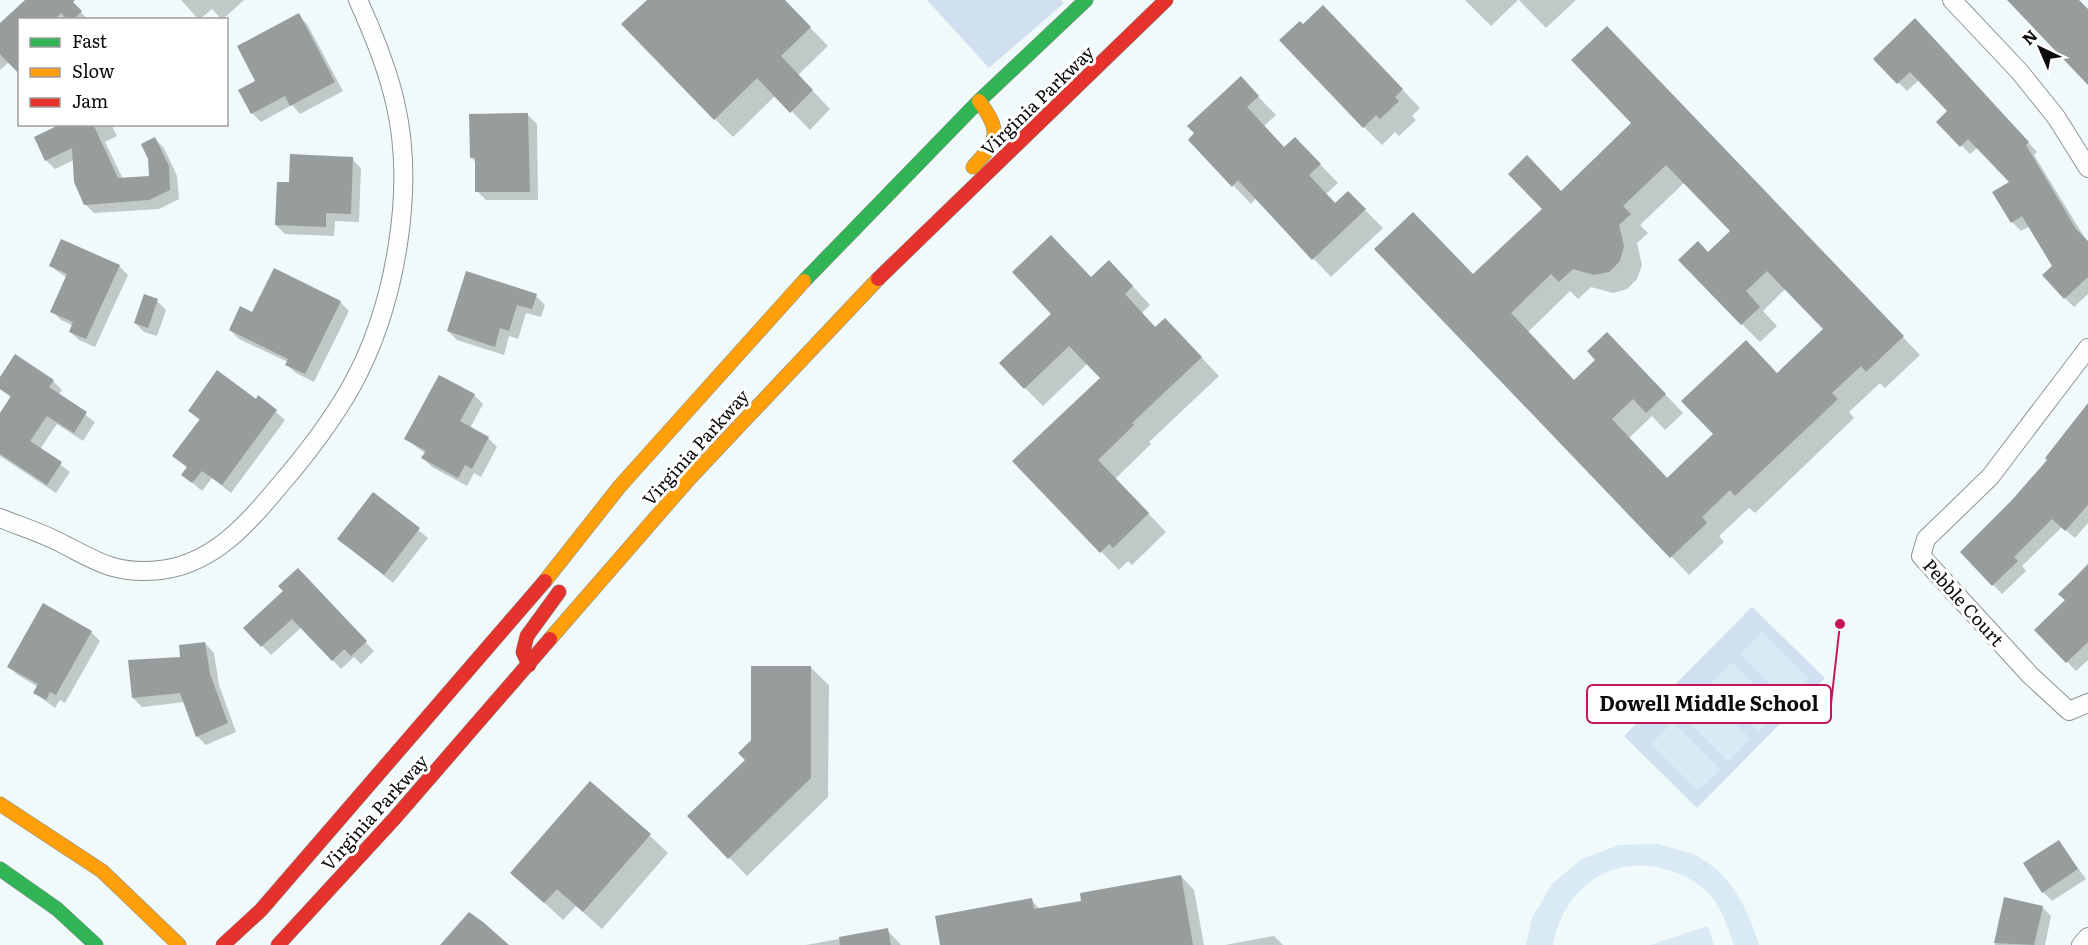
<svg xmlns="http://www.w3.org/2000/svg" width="2088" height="945" viewBox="0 0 2088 945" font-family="Literata,serif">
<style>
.green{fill:#d0e0f1}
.pitch{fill:#d9eaf4}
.shadow{fill:#0003;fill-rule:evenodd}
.building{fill:#969d9c;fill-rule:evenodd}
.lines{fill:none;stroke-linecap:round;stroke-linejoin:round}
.street-casing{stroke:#8f9393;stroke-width:20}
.fast-casing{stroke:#858a8a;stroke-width:15}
.slow-casing{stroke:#858a8a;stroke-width:15}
.jam-casing{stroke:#858a8a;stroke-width:15}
.street{stroke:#fdfefe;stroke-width:18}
.fast{stroke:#30b455;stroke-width:14}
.slow{stroke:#ff9f0a;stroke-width:14}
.jam{stroke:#e5322d;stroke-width:14}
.labels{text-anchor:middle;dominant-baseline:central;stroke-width:6;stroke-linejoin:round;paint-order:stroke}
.street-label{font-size:18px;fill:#0c0c0c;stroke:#fff}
.leader{fill:none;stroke:#c2185b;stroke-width:2}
.callout-dot{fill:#c2185b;stroke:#fff;stroke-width:2}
.callout{fill:#fff;stroke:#c2185b;stroke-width:2}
.callout-label{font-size:20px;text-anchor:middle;font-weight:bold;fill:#0c0c0c}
</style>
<rect width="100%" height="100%" fill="#f0fafa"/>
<g class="green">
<path d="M927 0H1061L1064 3 989 68Z"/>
<path d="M1752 607 1825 678 1697 808 1624 736Z"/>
</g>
<g class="pitch">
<path d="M1762 632 1809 679 1787 701 1740 654Z"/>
<path d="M1732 662 1780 709 1758 731 1710 684Z"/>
<path d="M1702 691 1750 739 1728 761 1680 713Z"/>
<path d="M1673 722 1720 769 1698 791 1651 744Z"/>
<path d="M1658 844C1670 848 1683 850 1695 855 1731 873 1748 909 1759 945H1734C1728 927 1722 910 1710 895 1701 884 1685 875 1671 871 1614 851 1563 887 1553 945H1526L1532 918 1552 884 1582 859 1619 845Z"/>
<path d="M1708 926 1714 945H1650Z"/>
</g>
<g class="shadow">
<path d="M27 0H70L88 20H20L9 62 0 70V25Z"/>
<path d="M181 0H244L222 20 212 9 199 20Z"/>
<path d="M649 0H783L828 46 798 75 830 109 810 130 776 95 733 137 715 119Z"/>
<path d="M1465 0H1518L1491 26Z"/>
<path d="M1519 0H1576L1546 28Z"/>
<path d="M298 15 307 24 343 91 300 114 292 105 261 122 252 113 257 81Z"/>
<path d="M1341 25 1420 108 1412 116 1416 120 1399 136 1395 132 1382 145 1364 127 1303 26Z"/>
<path d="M1924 29 2037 152 2034 155 2088 243V294L2074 307 2065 298 2054 266 2030 226 2021 231 2012 222 2011 182 1978 147 1970 154 1938 122 1949 111 1919 80 1907 91 1875 59Z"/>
<path d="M1625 46 1920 355 1885 388 1880 383 1849 412 1854 418 1755 513 1749 508 1719 536 1724 542 1689 575 1376 249 1474 276 1633 123ZM1685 182 1732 231 1708 254 1742 324 1760 342 1777 326 1763 311 1786 288 1825 329 1668 479 1629 438 1652 416 1665 430 1683 413 1625 352 1575 382 1528 332 1570 291 1578 299 1591 287 1613 293 1627 289 1637 279 1642 265 1637 243 1648 233 1640 225Z"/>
<path d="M1241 79 1276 115 1264 126 1284 148 1313 157 1338 183 1326 194 1336 204 1348 193 1383 228 1331 277 1256 198 1251 204 1233 185Z"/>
<path d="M528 115 537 124 538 200H486L477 191 476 163 472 158Z"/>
<path d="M65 124H111L117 136 105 142 123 179 150 177 155 139 164 148 177 176 179 199 159 209 94 213 85 204 74 160 55 169 46 160Z"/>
<path d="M352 159 361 168 359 222 335 221 334 236 285 234 276 225 290 184Z"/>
<path d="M50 266H119L128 275 95 347 79 340 70 331 73 326 61 320 52 311 67 278Z"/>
<path d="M1091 278 1127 280 1150 305 1142 313 1156 328 1183 338 1219 376 1149 442 1151 444 1115 479 1166 532 1132 565 1128 561 1119 570 1014 461 1102 378 1088 363 1043 406 1025 388Z"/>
<path d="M536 296 545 305 541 317 526 313 518 339 509 336 504 355 457 340 448 331Z"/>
<path d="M157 301 166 310 157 336 144 332 135 323Z"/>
<path d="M340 302 349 311 314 382 296 373 287 365 288 362 239 339 230 330 253 314Z"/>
<path d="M0 380 53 381 62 390 58 395 95 422 83 441 57 424 40 449 70 472 56 493 0 456V416L12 398 0 389Z"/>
<path d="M474 395 483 404 470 428 488 438 497 447 481 477 474 473 467 486 432 467 423 458 426 454 406 439Z"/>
<path d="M259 397 285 420 231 493 212 478 202 491 183 475 188 468 174 456 200 421 190 411 256 401Z"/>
<path d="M2088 404V523L2075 538 2062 527 2022 566 2026 571 2002 594 1962 552 2013 501 2049 460Z"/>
<path d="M373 494 428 538 393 583 339 539Z"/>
<path d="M2088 563V660L2076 671 2036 630 2067 600 2060 594Z"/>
<path d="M306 579 374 651 361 664 354 657 341 669 302 627 271 655 245 628 285 591Z"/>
<path d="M91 632 100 641 65 703 60 700 55 708 35 693 38 687 18 675 9 667Z"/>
<path d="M205 643 214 653 219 685 236 732 206 745 197 736 185 702 142 707 133 698Z"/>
<path d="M810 667 829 685 828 797 747 876 689 816 747 760 753 741Z"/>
<path d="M649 835 668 853 602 929 576 906 563 920 512 873Z"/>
<path d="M2059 842 2086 879 2052 901 2043 892Z"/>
<path d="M1181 876 1194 890 1204 945H942L1031 900 1041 910 1083 902Z"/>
<path d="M2005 899 2042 907 2051 916 2045 945H1995Z"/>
<path d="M887 930 901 945H806Z"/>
<path d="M1274 936 1283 945H1225Z"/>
</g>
<g class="building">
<path d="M25 0H75L73 2 82 11 73 20H68L61 13 54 20H20V75L0 54V23Z"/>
<path d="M647 0H785L811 27 781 56 813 90 790 113 757 78 714 120 621 24Z"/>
<path d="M2007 0H2079L2088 9V85Z"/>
<path d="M1323 5 1403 89 1395 97 1399 101 1380 119 1376 115 1363 128 1279 40 1300 21 1303 24Z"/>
<path d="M299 13 335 82 290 106 285 96 251 114 238 90 255 81 237 46Z"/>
<path d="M1915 18 2029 142 2026 145 2076 229 2088 241V277L2064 299 2042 275 2052 266 2022 216 2011 223 1992 192 2009 182 1968 139 1960 147 1936 122 1947 111 1910 72 1897 84 1873 59Z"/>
<path d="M1607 26 1904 336 1866 372 1861 366 1832 393 1838 399 1735 496 1730 490 1702 517 1707 523 1670 558 1374 249 1413 212 1473 274 1542 209 1508 174 1527 155 1561 191 1631 123 1571 60ZM1666 165 1730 231 1708 252 1698 241 1678 260 1741 325 1760 307 1746 291 1767 271 1823 329 1777 373 1746 340 1681 401 1713 434 1667 478 1612 419 1633 399 1646 413 1666 394 1607 332 1587 351 1595 360 1574 380 1511 313 1551 274 1559 282 1573 269 1594 275 1609 272 1620 261 1624 246 1619 225 1631 214 1623 206Z"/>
<path d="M1241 76 1259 96 1247 107 1284 147 1295 137 1321 164 1309 175 1335 203 1348 191 1366 209 1312 260 1238 180 1232 187 1188 140 1194 133 1187 126Z"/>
<path d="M528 113 530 192H475V158H470L469 114Z"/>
<path d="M61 124H93L118 178 149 176 148 159 141 144 155 137 169 166 170 190 149 200 84 205 74 182 72 148 45 161 34 137Z"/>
<path d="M290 154 353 157 351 214 326 213V227L275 225 277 182H289Z"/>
<path d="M1051 235 1091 277 1109 260 1133 286 1125 294 1155 327 1165 318 1202 357 1132 423 1134 425 1098 460 1149 513 1113 548 1109 544 1100 553 1012 461 1100 378 1069 346 1024 389 999 363 1051 314 1012 272Z"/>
<path d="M61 239 120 265 86 339 69 332 73 322 50 312 67 274 49 266Z"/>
<path d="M274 268 341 301 305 374 285 365 288 359 229 330 240 306 252 312Z"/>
<path d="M466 271 537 294 532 309 517 305 509 331 500 328 495 347 447 331Z"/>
<path d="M144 294 158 299 148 328 134 323Z"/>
<path d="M15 354 54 380 49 387 87 412 74 433 47 416 30 441 62 462 47 485 0 454V413L11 396 0 389V377Z"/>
<path d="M217 370 256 399 258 395 277 410 222 485 202 471 192 483 181 475 187 467 172 456 200 419 188 411Z"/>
<path d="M439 375 475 394 460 421 489 437 472 469 465 465 458 478 421 458 426 451 404 439Z"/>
<path d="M2088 403V505L2065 531 2052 519 2014 557 2018 561 1992 586 1960 552 2012 500 2047 460 2045 458Z"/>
<path d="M373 492 420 528 384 575 337 539Z"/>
<path d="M2088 565V642L2066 663 2034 630 2065 600 2058 594Z"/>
<path d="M298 568 367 641 351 656 344 649 332 661 292 619 261 647 243 628 283 591 278 586Z"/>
<path d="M43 603 92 631 56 695 50 692 46 700 33 693 38 684 7 667Z"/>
<path d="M205 642 210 674 228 723 196 737 180 693 132 698 128 660 180 657 179 645Z"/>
<path d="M751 666H811V778L728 859 687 816 745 760 738 753 751 740Z"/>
<path d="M590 781 651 834 583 912 557 889 544 903 510 873Z"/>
<path d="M2059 840 2078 869 2042 893 2023 863Z"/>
<path d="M1181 875 1193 945H940L935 916 1032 898 1034 909 1081 901 1080 893Z"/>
<path d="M2004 897 2043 906 2034 945 1994 943Z"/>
<path d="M469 912 483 922 509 945H440Z"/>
<path d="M888 928 891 945H840L839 937Z"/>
</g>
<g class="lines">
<g class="street-casing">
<g id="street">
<path d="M1952 0 2019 71 2056 117 2088 168"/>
<path d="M2088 348 1990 477 1926 539 1921 556 2030 675 2069 711 2088 703"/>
<path d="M0 518C19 526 40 532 59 542 97 561 114 575 161 570 212 564 248 524 279 486 305 456 331 422 351 387 395 308 416 190 395 102 387 67 373 33 358 0"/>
<path d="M2081 945 2088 937"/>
</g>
</g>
<g class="fast-casing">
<g id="fast">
<path d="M804 281 979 101 1086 0"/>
<path d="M0 869 57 909 96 945"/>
</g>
</g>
<g class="slow-casing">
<g id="slow">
<path d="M973 167C998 140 1002 132 979 101"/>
<path d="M545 581 620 486 804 281"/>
<path d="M550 639 690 478 878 279"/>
<path d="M0 804 102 871 179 945"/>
</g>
</g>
<g class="jam-casing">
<g id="jam">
<path d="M878 279 1166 0"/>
<path d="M529 665 523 652 527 636 559 592"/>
<path d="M223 945 261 910 545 581"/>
<path d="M278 945 394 819 550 639"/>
</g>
</g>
<use href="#street" class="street"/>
<use href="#fast" class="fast"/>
<use href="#slow" class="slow"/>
<use href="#jam" class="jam"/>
</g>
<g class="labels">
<g class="street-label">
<text transform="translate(1037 100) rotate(-44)">Virginia Parkway</text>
<text transform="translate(695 447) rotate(-48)">Virginia Parkway</text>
<text transform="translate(1964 602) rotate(48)">Pebble Court</text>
<text transform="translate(374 812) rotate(-48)">Virginia Parkway</text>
</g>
</g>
<path class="leader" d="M1840 624L1831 704"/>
<circle class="callout-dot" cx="1840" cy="624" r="6"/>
<rect class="callout" x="1587" y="685" width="244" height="38" rx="6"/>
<g class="callout-label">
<text x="1709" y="711">Dowell Middle School</text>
</g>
<rect x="18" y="18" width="210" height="108" fill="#ffffff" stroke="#9e9e9e" stroke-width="1.5"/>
<rect x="30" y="38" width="30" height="9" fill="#30b455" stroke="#9e9e9e" stroke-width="1.5"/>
<text x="72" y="48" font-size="18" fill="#0c0c0c">Fast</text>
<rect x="30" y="68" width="30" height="9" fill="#ff9f0a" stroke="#9e9e9e" stroke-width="1.5"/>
<text x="72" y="78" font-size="18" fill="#0c0c0c">Slow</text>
<rect x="30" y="98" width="30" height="9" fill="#e5322d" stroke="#9e9e9e" stroke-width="1.5"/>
<text x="72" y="108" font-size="18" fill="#0c0c0c">Jam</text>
<g transform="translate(2040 48) rotate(316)" stroke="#ffffff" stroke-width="4.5" paint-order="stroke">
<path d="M0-4.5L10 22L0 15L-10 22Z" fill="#0c0c0c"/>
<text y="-9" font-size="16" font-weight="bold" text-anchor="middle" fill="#0c0c0c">N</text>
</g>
</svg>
